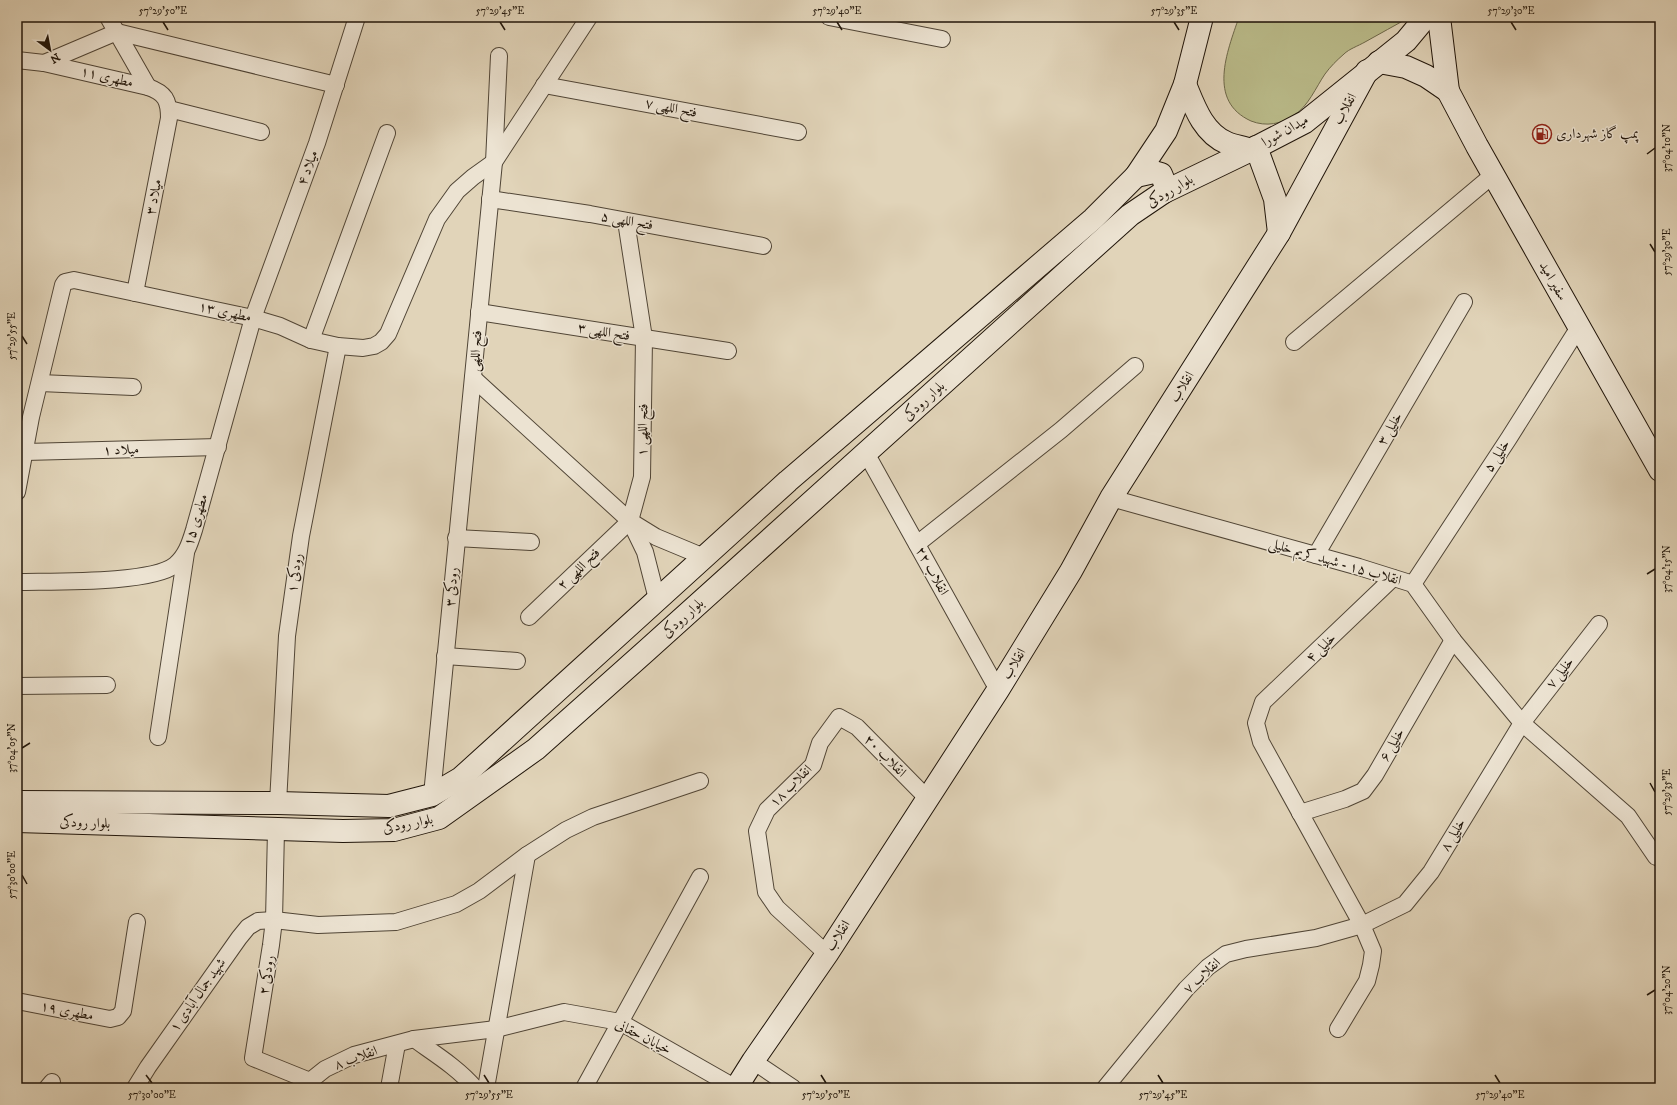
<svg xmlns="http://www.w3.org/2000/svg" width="1677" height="1105" viewBox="0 0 1677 1105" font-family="'IM FELL DW Pica',Amiri,serif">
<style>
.green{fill:#babb8a;stroke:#6d684a}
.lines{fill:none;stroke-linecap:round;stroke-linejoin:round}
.street-casing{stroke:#504536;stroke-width:18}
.secondary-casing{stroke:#20150a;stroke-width:24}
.street{stroke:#ece3d2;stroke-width:16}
.secondary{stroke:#ece3d2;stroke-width:22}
.ticks{fill:none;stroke:#20150a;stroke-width:1.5}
.labels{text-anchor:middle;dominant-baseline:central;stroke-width:3;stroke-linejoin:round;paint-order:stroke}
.street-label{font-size:14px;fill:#20150a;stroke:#ece3d2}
.poi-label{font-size:14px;fill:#20150a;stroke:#ece3d2;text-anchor:start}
.neatline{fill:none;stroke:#20150a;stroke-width:1.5}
.ticks-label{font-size:10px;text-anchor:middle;fill:#20150a}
</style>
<rect width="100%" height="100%" fill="#e1d4b9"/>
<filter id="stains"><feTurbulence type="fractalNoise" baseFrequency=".005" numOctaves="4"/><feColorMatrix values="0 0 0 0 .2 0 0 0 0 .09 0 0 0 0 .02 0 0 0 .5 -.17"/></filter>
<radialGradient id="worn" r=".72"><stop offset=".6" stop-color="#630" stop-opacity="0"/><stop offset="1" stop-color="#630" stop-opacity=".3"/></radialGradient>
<path class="green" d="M1239 17H1410C1395 25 1380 34 1365 42 1358 46 1349 49 1344 54 1337 60 1330 67 1325 74 1316 87 1308 107 1294 115 1282 124 1266 127 1251 121 1207 101 1227 52 1239 17Z"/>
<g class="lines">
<g class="street-casing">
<g id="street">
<path d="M108 17 148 87"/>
<path d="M829 17 942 39"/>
<path d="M17 60 44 63 148 87C165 93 169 100 169 118L135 293"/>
<path d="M44 63 117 32 336 85"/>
<path d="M544 85 798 132"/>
<path d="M169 109 261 132"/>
<path d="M490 199 590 214 763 246"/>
<path d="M626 221 644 338 642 477 630 521"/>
<path d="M479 312 728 351"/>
<path d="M311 340 387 133"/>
<path d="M1294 342 1493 175"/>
<path d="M473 378 630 521 656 537 704 557"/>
<path d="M40 383 133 387"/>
<path d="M25 452 218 447"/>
<path d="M866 453 998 690"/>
<path d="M17 492 31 417 63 285 65 282 74 280 253 318 280 326 311 340 338 346 363 348 374 346 381 342 388 334 437 219 457 191 473 177 494 162 589 17"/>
<path d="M1111 498 1359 567 1413 584 1453 640 1522 723 1628 816 1656 857 1660 854"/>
<path d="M630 521 645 552 657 599"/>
<path d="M456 538 531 542"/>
<path d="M917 544 1061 430 1135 366"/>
<path d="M1316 555 1464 302"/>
<path d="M17 582C51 581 151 584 175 565 186 556 190 543 194 530L253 318 317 143 357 17"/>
<path d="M1413 584 1509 438 1579 327"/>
<path d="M529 617 630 521"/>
<path d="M445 656 517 661"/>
<path d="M17 686 107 685"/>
<path d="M158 737 186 553"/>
<path d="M432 795 494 162 499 56"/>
<path d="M278 803 287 636 301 536 338 346"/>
<path d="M1300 813 1345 799 1363 791 1375 775 1453 640"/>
<path d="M276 830 274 920 271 945 253 1058 310 1081"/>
<path d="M827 954 777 908 766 892 757 831 767 810 813 765 820 743 839 717 857 727 928 799"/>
<path d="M17 1001 110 1019 118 1017 123 1011 137 922"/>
<path d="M1338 1029 1367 981 1371 965 1373 951 1362 925 1261 742 1256 723 1263 702 1393 578"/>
<path d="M414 1039C435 1054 458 1068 475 1088"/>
<path d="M753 1061 793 1088"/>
<path d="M47 1088 52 1082"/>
<path d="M135 1088 148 1067 239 938 248 927 258 921 274 920 318 925 396 922 456 904 479 891 527 855 566 830 593 817 700 781"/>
<path d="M304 1088 310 1081 325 1069 354 1055 414 1039 496 1029 564 1012 620 1022 736 1088"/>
<path d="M389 1088 397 1044"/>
<path d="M486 1088 527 855"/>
<path d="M584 1088 700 877"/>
<path d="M1105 1088 1186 989 1208 967 1226 954 1246 949 1316 938 1362 925 1405 904 1431 872 1522 723 1599 624"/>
</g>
</g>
<g class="secondary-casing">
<g id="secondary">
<path d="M1379 62 1406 67 1426 76 1448 91 1439 17"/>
<path d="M1185 84C1194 106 1203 133 1227 143 1234 146 1243 147 1251 150L1305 122 1406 41 1426 17"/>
<path d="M1448 91 1477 146 1660 470"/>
<path d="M1256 147 1275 199 1279 233"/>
<path d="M1136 176 1154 172 1161 174 1166 186 1164 192"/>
<path d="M17 802 278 803 389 806 432 795 461 778 788 481 1093 219 1136 176 1166 131 1185 84 1202 17"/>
<path d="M17 821 343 831 394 830 439 818 536 749 646 651 1130 215 1164 192 1251 150"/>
<path d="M736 1088 753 1061 827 954 998 690 1071 571 1111 498 1279 233 1367 71"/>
</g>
</g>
<use href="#street" class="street"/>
<use href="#secondary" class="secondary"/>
</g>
<path class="ticks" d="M163 22 168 30M500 22 505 30M837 22 842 30M1174 22 1179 30M1511 22 1516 30M1647 154 1655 148M1650 244 1655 252M22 336 27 344M1647 574 1655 569M22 748 30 743M1650 783 1655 792M22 875 27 884M1647 995 1655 990M146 1075 152 1083M484 1075 489 1083M821 1075 826 1083M1158 1075 1163 1083M1495 1075 1500 1083"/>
<defs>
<g id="fuel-ring" transform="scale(1)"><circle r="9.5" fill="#ece3d2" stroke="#8f2418" stroke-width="1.5"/><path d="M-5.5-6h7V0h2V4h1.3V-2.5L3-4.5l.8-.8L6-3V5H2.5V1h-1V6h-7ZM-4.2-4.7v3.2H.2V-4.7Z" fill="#8f2418"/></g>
</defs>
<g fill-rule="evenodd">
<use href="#fuel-ring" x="1542" y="134"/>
</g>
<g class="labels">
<g class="street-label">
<text transform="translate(107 77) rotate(13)">مطهری ۱۱</text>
<text transform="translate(671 108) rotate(11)">فتح اللهی ۷</text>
<text transform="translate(1345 109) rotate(-61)">انقلاب</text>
<text transform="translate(1285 131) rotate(-29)">میدان شورا</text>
<text transform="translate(308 168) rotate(-70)">میلاد ۴</text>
<text transform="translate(1170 191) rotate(-30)">بلوار رودکی</text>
<text transform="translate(154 197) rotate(-79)">میلاد ۳</text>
<text transform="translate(627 221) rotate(10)">فتح اللهی ۵</text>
<text transform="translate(1553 281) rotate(60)">سفیر امید</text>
<text transform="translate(225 312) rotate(12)">مطهری ۱۳</text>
<text transform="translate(604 332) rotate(9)">فتح اللهی ۳</text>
<text transform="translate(476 351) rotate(-86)">فتح اللهی</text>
<text transform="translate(1182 387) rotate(-58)">انقلاب</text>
<text transform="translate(924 401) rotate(-42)">بلوار رودکی</text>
<text transform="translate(1390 429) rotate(-60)">خلیلی ۳</text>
<text transform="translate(643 430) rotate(-89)">فتح اللهی ۱</text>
<text transform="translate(121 450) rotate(-2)">میلاد ۱</text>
<text transform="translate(1497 456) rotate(-57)">خلیلی ۵</text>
<text transform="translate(196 520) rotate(-73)">مطهری ۱۵</text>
<text transform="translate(1335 562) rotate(16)">انقلاب ۱۵ - شهید کریم خلیلی</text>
<text transform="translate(579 569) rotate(-44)">فتح اللهی ۲</text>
<text transform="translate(932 571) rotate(61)">انقلاب ۲۲</text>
<text transform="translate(295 573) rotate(-82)">رودکی ۱</text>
<text transform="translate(452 587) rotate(-85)">رودکی ۳</text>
<text transform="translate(683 618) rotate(-42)">بلوار رودکی</text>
<text transform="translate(1321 648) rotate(-44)">خلیلی ۴</text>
<text transform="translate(1014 664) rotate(-59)">انقلاب</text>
<text transform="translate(1560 673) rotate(-52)">خلیلی ۷</text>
<text transform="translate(1392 745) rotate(-60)">خلیلی ۶</text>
<text transform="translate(885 756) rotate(45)">انقلاب ۲۰</text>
<text transform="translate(791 786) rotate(-45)">انقلاب ۱۸</text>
<text transform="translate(85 823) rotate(2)">بلوار رودکی</text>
<text transform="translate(408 824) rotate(-11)">بلوار رودکی</text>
<text transform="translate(1453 835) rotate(-59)">خلیلی ۸</text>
<text transform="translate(838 936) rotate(-57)">انقلاب</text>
<text transform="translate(267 975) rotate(-81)">رودکی ۲</text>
<text transform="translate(1202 976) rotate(-43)">انقلاب ۷</text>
<text transform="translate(198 995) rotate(-55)">شهید جمال آبادی ۱</text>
<text transform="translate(67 1011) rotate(11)">مطهری ۱۹</text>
<text transform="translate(643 1037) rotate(27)">خیابان حقانی</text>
<text transform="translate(356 1058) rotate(-20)">انقلاب ۸</text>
</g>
<g class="poi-label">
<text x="1556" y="134">پمپ گاز شهرداری</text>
</g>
</g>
<rect width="1677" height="1105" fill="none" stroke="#e1d4b9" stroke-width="44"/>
<g transform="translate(50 50) rotate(148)" stroke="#ece3d2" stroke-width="3" paint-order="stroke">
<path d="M0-3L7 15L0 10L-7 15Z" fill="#20150a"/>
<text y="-6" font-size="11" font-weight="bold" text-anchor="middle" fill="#20150a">N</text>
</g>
<rect x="22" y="22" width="1633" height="1061" class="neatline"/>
<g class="ticks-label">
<text x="163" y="14">57°29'50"E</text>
<text x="500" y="14">57°29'45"E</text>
<text x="837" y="14">57°29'40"E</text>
<text x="1174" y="14">57°29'35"E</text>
<text x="1511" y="14">57°29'30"E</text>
<text transform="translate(1666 148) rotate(-90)" y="4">37°04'10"N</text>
<text transform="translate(1666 252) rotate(-90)" y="4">57°29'30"E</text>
<text transform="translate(11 336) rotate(-90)" y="4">57°29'55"E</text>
<text transform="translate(1666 569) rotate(-90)" y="4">37°04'15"N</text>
<text transform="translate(11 748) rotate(-90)" y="4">37°04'05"N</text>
<text transform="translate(1666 792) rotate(-90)" y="4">57°29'35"E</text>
<text transform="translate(11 875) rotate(-90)" y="4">57°30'00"E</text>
<text transform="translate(1666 990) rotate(-90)" y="4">37°04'20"N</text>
<text x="152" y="1098">57°30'00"E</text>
<text x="489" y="1098">57°29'55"E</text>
<text x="826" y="1098">57°29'50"E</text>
<text x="1163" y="1098">57°29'45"E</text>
<text x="1500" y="1098">57°29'40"E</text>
</g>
<rect width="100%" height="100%" filter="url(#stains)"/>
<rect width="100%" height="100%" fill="url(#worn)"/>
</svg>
